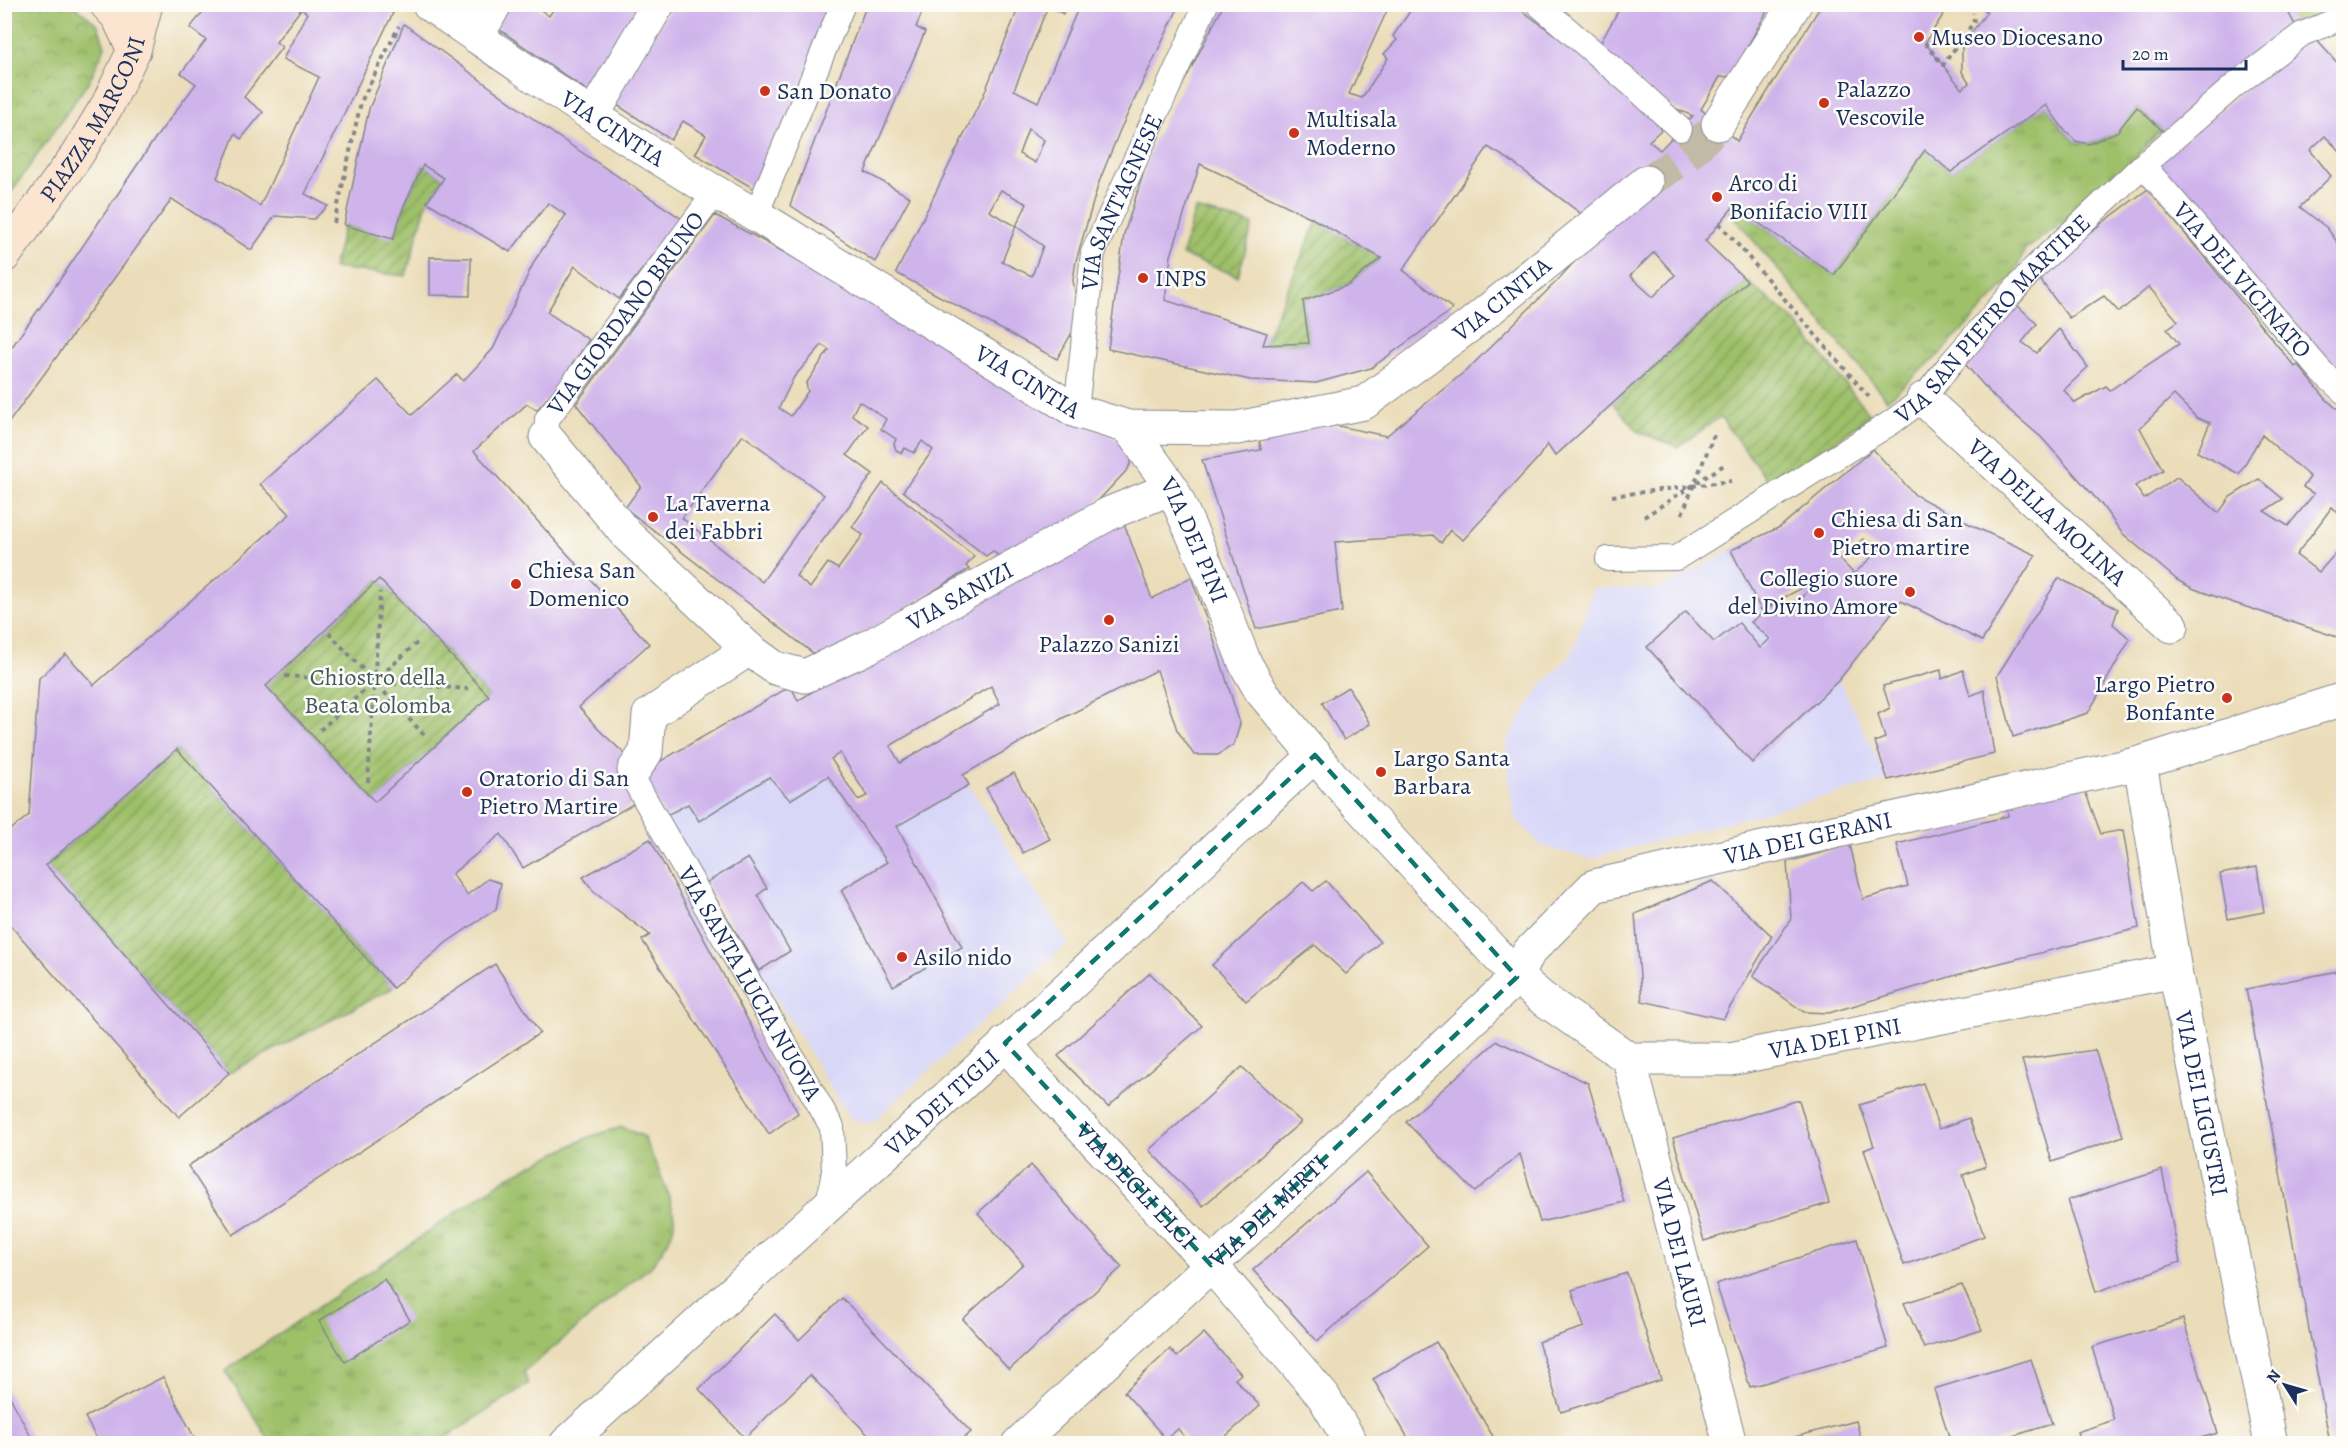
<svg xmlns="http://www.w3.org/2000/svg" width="2348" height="1448" viewBox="0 0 2348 1448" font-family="Alegreya,serif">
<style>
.built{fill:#d8d7f8}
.grass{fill:url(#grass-tufts);stroke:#5c7864;stroke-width:1.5}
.park{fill:url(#park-crowns);stroke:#5c7864;stroke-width:1.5}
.garden{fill:url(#garden-furrows);stroke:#5c7864;stroke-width:1.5}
.building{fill:#cfb3eb;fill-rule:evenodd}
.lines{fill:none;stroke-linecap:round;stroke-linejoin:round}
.street-tunnel{stroke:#c1baa7;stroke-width:33;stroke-dasharray:33 16;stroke-linecap:butt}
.lane-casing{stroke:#83868c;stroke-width:26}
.street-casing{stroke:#83868c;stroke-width:35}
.secondary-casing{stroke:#83868c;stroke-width:35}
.path{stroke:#83868c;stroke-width:4;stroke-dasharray:4.5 4.5;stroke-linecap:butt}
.lane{stroke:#fff;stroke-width:24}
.street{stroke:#fff;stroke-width:33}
.secondary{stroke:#fce5d0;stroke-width:33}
.marked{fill:none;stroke:#0f766e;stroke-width:4.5;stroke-dasharray:12 8;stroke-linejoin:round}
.poi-dot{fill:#c8321e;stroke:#fdfcf7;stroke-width:2}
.labels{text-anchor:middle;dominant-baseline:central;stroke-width:5;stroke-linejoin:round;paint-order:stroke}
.poi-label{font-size:24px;fill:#1b2f5e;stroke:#fdfcf7;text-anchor:start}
.street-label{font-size:24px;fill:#1b2f5e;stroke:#fdfcf7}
.park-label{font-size:24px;fill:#425a61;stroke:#fdfcf7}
</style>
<defs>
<pattern id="grass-tufts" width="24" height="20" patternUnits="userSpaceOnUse" patternTransform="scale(1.5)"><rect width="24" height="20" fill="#9ec069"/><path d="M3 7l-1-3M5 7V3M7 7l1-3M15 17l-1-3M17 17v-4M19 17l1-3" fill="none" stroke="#809c5a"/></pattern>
<pattern id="park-crowns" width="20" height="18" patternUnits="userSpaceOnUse" patternTransform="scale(1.5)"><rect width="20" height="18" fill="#9ec069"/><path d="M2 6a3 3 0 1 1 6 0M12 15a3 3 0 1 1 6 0" fill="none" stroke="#809c5a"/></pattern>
<pattern id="garden-furrows" width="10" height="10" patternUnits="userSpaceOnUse" patternTransform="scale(1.5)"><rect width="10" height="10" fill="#9ec069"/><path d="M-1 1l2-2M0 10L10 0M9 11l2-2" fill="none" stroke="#809c5a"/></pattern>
</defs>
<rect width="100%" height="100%" fill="#fdfcf7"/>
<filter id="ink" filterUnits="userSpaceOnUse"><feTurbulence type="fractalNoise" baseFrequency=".0167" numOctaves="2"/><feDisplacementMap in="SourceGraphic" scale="12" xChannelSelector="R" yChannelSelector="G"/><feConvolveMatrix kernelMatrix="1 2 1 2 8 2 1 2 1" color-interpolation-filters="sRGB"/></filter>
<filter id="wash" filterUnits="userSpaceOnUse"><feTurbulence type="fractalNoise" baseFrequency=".008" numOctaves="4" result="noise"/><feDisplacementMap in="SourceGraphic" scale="24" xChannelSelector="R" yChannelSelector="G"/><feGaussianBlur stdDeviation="1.35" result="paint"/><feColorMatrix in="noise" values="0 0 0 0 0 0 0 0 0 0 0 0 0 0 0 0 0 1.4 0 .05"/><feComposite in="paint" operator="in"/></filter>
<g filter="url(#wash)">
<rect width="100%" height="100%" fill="#ebddb9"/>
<g class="built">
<path d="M1731 550 1761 610 1780 599 1806 646 1839 680 1888 780 1589 859 1542 846 1515 818 1509 778 1506 741 1541 686 1572 654 1593 588 1658 589 1682 578Z"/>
<path d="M837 770 882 835 969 785 1068 943 872 1123H861L849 1117 665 816 688 804 699 821 769 777 790 800Z"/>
<path d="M2343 771V806L2337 799 2336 779Z"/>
</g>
<g class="grass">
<path d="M2284 5H2343V10L2295 25Z"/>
<path d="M2046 105C2054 116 2063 134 2076 141 2098 154 2124 122 2137 107L2167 135 2157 133 2106 192 2025 250 2013 277 1940 354 1887 400 1729 211 1734 206 1834 275 1925 150 1951 172Z"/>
<path d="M622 1127 643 1136C652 1156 674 1200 674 1220 675 1237 660 1253 651 1266L524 1372 528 1384 437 1443H271L225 1371 508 1177 589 1137Z"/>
</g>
<path class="park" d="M8 5H73L98 25 105 47 89 81 5 201 4 9Z"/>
<g class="garden">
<path d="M423 165 444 178 427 202 406 276 333 268 344 225 393 238 404 206Z"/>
<path d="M1195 209 1253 224 1238 276 1182 255Z"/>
<path d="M1317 221 1381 258 1348 285 1303 301 1309 343 1263 345Z"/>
<path d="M1747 281 1794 320 1871 416 1772 486 1720 417 1678 447 1639 432 1613 403Z"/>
<path d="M379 579 489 696 375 802 266 686Z"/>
<path d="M177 749 393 988 229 1073 46 865Z"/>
</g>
<g id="blocks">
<g class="building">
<path d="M209 4H378L393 13 305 194 328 206 314 219 275 216 251 250 172 199 4 429V358L66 271 154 140 196 84 181 73 206 40 190 28ZM301 9 307 13 283 59 319 77 260 206 217 178 235 134 241 139 263 112 244 97 282 47 276 42Z"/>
<path d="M509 4H541L538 8 549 16 557 4H648L592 94 496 27Z"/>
<path d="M673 4H833L758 191 695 154 706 135 683 121 671 140 614 103Z"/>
<path d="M867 4H926L916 27 925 32 865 172 910 197 875 262 790 205Z"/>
<path d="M1020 4H1066L1063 14 1048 6 1014 90 1038 102 1080 4H1180L1120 130 1099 182 1076 261 1073 280 1079 320 1057 359 896 273 984 94ZM1028 129 1044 140 1035 163 1019 154ZM1001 190 1027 204 1016 226 1043 246 1032 276 1002 262 1016 226 989 211Z"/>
<path d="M1224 4H1390L1349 94 1362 98 1388 58 1384 54 1397 40 1393 36 1415 4H1518L1517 7 1634 92 1661 130 1649 141 1660 150 1693 116 1672 107 1596 51 1622 4H1771L1731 76 1720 77 1701 109 1737 141 1822 4H1950L1925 43 1962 89 1969 83 1962 72V45L1987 12 1977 4H2284L2295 25 2167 135 2137 107 2117 132 2089 144 2076 141 2065 131 2046 105 1951 172 1925 150 1834 275 1734 206 1705 241 1747 281 1555 456 1547 444 1538 458 1463 540 1450 530 1441 543 1433 535 1335 542 1342 612 1256 629 1202 460 1261 450 1259 436 1329 424 1386 436 1468 369 1556 282 1610 222 1583 215 1508 159 1488 147 1403 270 1453 309 1371 368 1316 383 1250 380 1108 349 1124 234 1153 143ZM1200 164 1310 217 1381 258 1348 285 1303 301 1309 343 1263 345 1267 333 1165 300 1171 256ZM1654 252 1675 275 1653 297 1630 276Z"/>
<path d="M404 24 554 134 682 219 619 299 575 266 547 312 589 340 558 385 537 410 527 404 474 451 649 644 579 707 598 729 629 758 640 800 523 868 501 834 452 874 467 895 488 879 501 883 496 909 447 942 393 988 177 749 46 865 229 1073 179 1117 4 918V835L29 815 39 678 66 654 94 685 290 514 260 484 378 380 412 415 457 374 463 381 493 349 535 260 566 215 548 203 510 252 427 202 444 178 423 165 404 206 393 239 344 225 369 109ZM379 579 489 696 375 802 266 686Z"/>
<path d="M2311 34 2343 69V155L2325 136 2310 150 2331 176 2300 207 2327 228 2343 250V380L2152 167Z"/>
<path d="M2148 189 2295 367 2298 365 2327 400 2343 414V518L2332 507 2296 555 2319 572 2343 545V639L2225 600 2192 588 2177 580 2122 533 2101 504 2041 437 1995 398 1964 363 2015 303 2037 324 2022 342 2037 353 2059 329 2088 367 2064 390 2075 403 2106 386 2110 390 2179 344 2167 329 2178 321 2149 287 2119 312 2104 296 2069 318 2035 273ZM2174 395 2197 418 2210 423 2197 452 2239 474 2262 435 2310 477 2303 487 2314 494 2288 526 2264 511 2283 499 2259 479 2230 497 2219 513 2177 477 2144 499 2135 486 2163 470 2140 428Z"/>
<path d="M715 215 804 263 1127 445 1133 456 1128 469 1076 524 1003 560 993 551 986 556 903 491 933 450 922 441 914 453 905 448 901 453 896 450 894 444 896 439 881 429 886 419 859 401 852 415 868 426 847 455 873 474 796 576 810 588 828 563 838 569 863 535 852 527 883 483 974 556 966 566 969 569 822 660 625 508 641 486 576 404ZM822 345 829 350 806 384 808 391 791 416 779 408 794 377ZM743 435 824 495 762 582 682 518Z"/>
<path d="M430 257 471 258 470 296 430 295Z"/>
<path d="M1873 449 1915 495 1975 527 2036 555 1982 641 1901 601 1839 680 1752 763 1647 647 1686 612 1714 642 1739 623 1760 648 1770 639 1751 622 1780 599 1793 611 1814 582 1781 599 1761 610 1731 550 1780 527ZM1863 539 1880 549 1854 574 1840 559Z"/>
<path d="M1122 518 1152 599 1191 577 1214 640 1240 724 1234 744 1218 755H1194L1177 730 1157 670 1063 718 963 775 969 785 897 826 962 947 893 986 841 890 887 862 828 776 790 800 769 777 699 821 688 804 665 816 640 773 791 686 798 701 845 670ZM991 686 1000 704 900 763 890 746ZM840 753 867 796 858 800 831 759Z"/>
<path d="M2059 578 2118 609 2113 624 2130 639 2088 713 2013 737 1997 676Z"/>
<path d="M1941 670 1942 679 1963 670 1970 696 1984 690 1994 754 1888 780 1875 742 1885 738 1878 714 1890 708 1883 686Z"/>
<path d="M1348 687 1370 724 1344 740 1322 703Z"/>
<path d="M1014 773 1050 839 1023 853 986 788Z"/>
<path d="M2082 783 2101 834 2123 830 2139 928 1980 968 1829 1013 1804 1012 1753 976 1791 919 1787 862 1850 845 1863 899 1908 886 1897 844 2008 816 2007 803Z"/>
<path d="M650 839 798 1113 769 1134 642 940 650 935 594 892 583 877Z"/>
<path d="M748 858 767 888 758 895 790 951 759 971 706 883Z"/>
<path d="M2257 867 2264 912 2228 919 2220 874Z"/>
<path d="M1326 881 1380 942 1346 974 1315 945 1246 1001 1212 965 1303 882 1313 891Z"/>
<path d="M1713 881 1772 936 1723 1019 1642 1001 1635 914Z"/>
<path d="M495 964 540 1033 233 1235 188 1166Z"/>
<path d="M2343 970V1443H2330L2246 989Z"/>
<path d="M1150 973 1202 1026 1108 1107 1058 1056Z"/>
<path d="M1497 1041 1588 1083 1624 1202 1540 1222 1520 1154 1475 1192 1406 1122Z"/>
<path d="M2095 1050 2123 1136 2052 1162 2022 1060Z"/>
<path d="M1242 1067 1301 1122 1203 1206 1149 1150Z"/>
<path d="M1923 1083 1939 1129 1969 1118 1986 1166 1963 1175 1984 1236 1904 1265 1864 1150 1874 1146 1860 1105Z"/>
<path d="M1799 1100 1829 1203 1704 1241 1673 1138Z"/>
<path d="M1031 1165 1122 1267 1009 1370 963 1319 1023 1264 978 1213Z"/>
<path d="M2162 1170 2180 1262 2096 1292 2068 1200Z"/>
<path d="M1366 1172 1428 1246 1317 1341 1253 1270Z"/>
<path d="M1857 1239 1888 1348 1750 1387 1716 1284Z"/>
<path d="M1627 1273 1661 1380 1561 1412 1538 1342 1584 1327 1572 1290Z"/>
<path d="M384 1279 410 1320 345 1362 319 1321Z"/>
<path d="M1962 1285 1982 1330 1924 1348 1904 1303Z"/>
<path d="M842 1298 971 1432 959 1443H876L810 1375 745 1438 699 1389 775 1314 799 1340Z"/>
<path d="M2183 1319 2218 1433 2183 1443H2081L2077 1432 2114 1420 2092 1347Z"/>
<path d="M1204 1333 1241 1374 1235 1379 1260 1406 1218 1443H1190L1178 1429 1166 1439 1124 1392 1170 1349 1177 1357Z"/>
<path d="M1436 1342 1497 1443H1411L1373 1379Z"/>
<path d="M2031 1359 2052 1424 1990 1443H1951L1934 1389Z"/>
<path d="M163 1377 197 1443H99L85 1417Z"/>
<path d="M4 1385 20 1416 34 1443H4Z"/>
<path d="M1856 1421 1862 1443H1788L1787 1439Z"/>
</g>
</g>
</g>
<g filter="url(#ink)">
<use href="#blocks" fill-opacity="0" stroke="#83868c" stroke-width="1.5"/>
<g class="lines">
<path class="street-tunnel" d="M1646 182C1675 166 1697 148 1718 124"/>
<g class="lane-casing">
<g id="lane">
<path d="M1538 4 1638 90 1680 129"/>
<path id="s1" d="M2143 165 2322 372 2344 392"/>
<path d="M756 215 843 4"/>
<path id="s2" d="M1076 411 1093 253 1206 4"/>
<path id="s3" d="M546 437 547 419 715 193"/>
<path id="s4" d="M1608 559 1676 558 1892 422 1923 399 1950 364 2034 268 2143 165 2234 86 2302 34 2344 17"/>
<path id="s5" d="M634 770V780L832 1127 834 1171 828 1204"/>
</g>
</g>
<g class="street-casing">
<g id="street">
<path id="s6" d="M429 4C536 77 642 153 756 215L1076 411 1128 427 1237 428 1364 403 1469 326 1646 182"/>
<path d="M477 37 495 4"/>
<path d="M593 115 658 4"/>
<path d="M1718 124 1795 4"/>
<path id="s7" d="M1923 399 2172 626"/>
<path id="s8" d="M1128 427 1172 488 1211 576 1245 663 1261 691 1337 782 1517 977 1542 998 1629 1059H1730L2175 971"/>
<path id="s9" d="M546 437 627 535 749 649 775 668 805 676 868 647 1110 513 1172 488"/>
<path id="s10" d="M2140 763 2175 971 2271 1444"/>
<path d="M634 770 646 752 649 715 749 649"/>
<path id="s11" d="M1005 1043 1034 1077 1211 1265 1323 1396 1352 1444"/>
<path id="s12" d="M1629 1059 1730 1444"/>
<path id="s13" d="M566 1444 1064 991 1315 755"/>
<path id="s14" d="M1018 1444 1211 1265 1517 977 1529 952 1594 886 2140 763 2344 699"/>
</g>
</g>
<g class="secondary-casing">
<g id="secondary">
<path d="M106 4 118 17 134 50"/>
<path id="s15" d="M4 256 77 155 108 104 134 50 146 4"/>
</g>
</g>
<g class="path">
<path d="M1925 43 1943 65 1974 22 1973 13"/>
<path d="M334 223 361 102 399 26"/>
<path d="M1719 223 1869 397"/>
<path d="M1612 496 1731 481"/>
<path d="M1682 514 1714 435"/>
<path d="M1644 517 1727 463"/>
<path d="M329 633 426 737"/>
<path d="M285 676 468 689"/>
<path d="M320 730 417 643"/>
<path d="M368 782 380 592"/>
</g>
<use href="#lane" class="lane"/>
<use href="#street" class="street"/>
<use href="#secondary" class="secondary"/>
</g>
</g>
<path class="marked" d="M1315 755 1517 977 1211 1265 1005 1043Z"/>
<g class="poi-dot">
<circle cx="1919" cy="37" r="6"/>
<circle cx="765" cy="91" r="6"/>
<circle cx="1824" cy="103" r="6"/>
<circle cx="1294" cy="133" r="6"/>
<circle cx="1717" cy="197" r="6"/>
<circle cx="1143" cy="278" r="6"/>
<circle cx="653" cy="517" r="6"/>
<circle cx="1819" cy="533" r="6"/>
<circle cx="516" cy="584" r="6"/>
<circle cx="1910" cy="592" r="6"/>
<circle cx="1109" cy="620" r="6"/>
<circle cx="2227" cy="698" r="6"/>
<circle cx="1381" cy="772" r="6"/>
<circle cx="467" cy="792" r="6"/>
<circle cx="902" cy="957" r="6"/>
</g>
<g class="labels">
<g class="poi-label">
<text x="1931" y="37">Museo Diocesano</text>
<text x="1836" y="89">Palazzo<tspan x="1836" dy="28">Vescovile</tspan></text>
<text x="777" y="91">San Donato</text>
<text x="1306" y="119">Multisala<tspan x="1306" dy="28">Moderno</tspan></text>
<text x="1729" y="183">Arco di<tspan x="1729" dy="28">Bonifacio VIII</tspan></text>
<text x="1155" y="278">INPS</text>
<text x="665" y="503">La Taverna<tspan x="665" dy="28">dei Fabbri</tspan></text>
<text x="1831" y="519">Chiesa di San<tspan x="1831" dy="28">Pietro martire</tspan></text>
<text x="528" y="570">Chiesa San<tspan x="528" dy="28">Domenico</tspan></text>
<text x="1898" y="578" text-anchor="end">Collegio suore<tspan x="1898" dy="28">del Divino Amore</tspan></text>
<text x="1109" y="644" text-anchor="middle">Palazzo Sanizi</text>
<text x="2215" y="684" text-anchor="end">Largo Pietro<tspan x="2215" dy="28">Bonfante</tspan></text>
<text x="1393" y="758">Largo Santa<tspan x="1393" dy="28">Barbara</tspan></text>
<text x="479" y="778">Oratorio di San<tspan x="479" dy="28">Pietro Martire</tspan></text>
<text x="914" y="957">Asilo nido</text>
</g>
<g class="street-label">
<text stroke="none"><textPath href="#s15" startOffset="164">PIAZZA MARCONI</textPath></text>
<text stroke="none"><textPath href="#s6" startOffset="222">VIA CINTIA</textPath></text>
<text stroke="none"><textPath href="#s2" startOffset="216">VIA SANT'AGNESE</textPath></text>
<text stroke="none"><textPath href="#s1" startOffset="152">VIA DEL VICINATO</textPath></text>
<text stroke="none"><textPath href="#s6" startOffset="1230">VIA CINTIA</textPath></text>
<text stroke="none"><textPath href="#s3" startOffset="150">VIA GIORDANO BRUNO</textPath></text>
<text stroke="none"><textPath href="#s4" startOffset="468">VIA SAN PIETRO MARTIRE</textPath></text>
<text stroke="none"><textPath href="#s6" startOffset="708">VIA CINTIA</textPath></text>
<text stroke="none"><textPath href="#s7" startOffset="168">VIA DELLA MOLINA</textPath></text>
<text stroke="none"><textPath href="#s8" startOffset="132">VIA DEI PINI</textPath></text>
<text stroke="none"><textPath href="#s9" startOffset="532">VIA SANIZI</textPath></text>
<text stroke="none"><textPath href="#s14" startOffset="1023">VIA DEI GERANI</textPath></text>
<text stroke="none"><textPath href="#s5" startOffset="244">VIA SANTA LUCIA NUOVA</textPath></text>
<text stroke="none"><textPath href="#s8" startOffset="1028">VIA DEI PINI</textPath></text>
<text stroke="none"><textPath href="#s13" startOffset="508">VIA DEI TIGLI</textPath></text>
<text stroke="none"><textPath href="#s10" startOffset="346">VIA DEI LIGUSTRI</textPath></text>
<text stroke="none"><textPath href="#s11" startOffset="194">VIA DEGLI ELCI</textPath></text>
<text stroke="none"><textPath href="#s14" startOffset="342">VIA DEI MIRTI</textPath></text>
<text stroke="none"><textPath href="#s12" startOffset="200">VIA DEI LAURI</textPath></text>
</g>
<g class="park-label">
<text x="378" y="677">Chiostro della<tspan x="378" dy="28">Beata Colomba</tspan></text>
</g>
</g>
<rect width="2348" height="1448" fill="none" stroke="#fdfcf7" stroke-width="24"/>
<g transform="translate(2285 1385) rotate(307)" stroke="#fdfcf7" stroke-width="4.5" paint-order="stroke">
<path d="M0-4.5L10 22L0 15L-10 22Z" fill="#1b2f5e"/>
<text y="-9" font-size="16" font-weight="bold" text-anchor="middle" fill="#1b2f5e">N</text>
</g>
<path d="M2123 60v9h123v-9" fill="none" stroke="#1b2f5e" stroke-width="3"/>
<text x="2132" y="60" font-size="18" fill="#1b2f5e" stroke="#fdfcf7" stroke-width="4.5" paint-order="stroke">20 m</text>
</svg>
